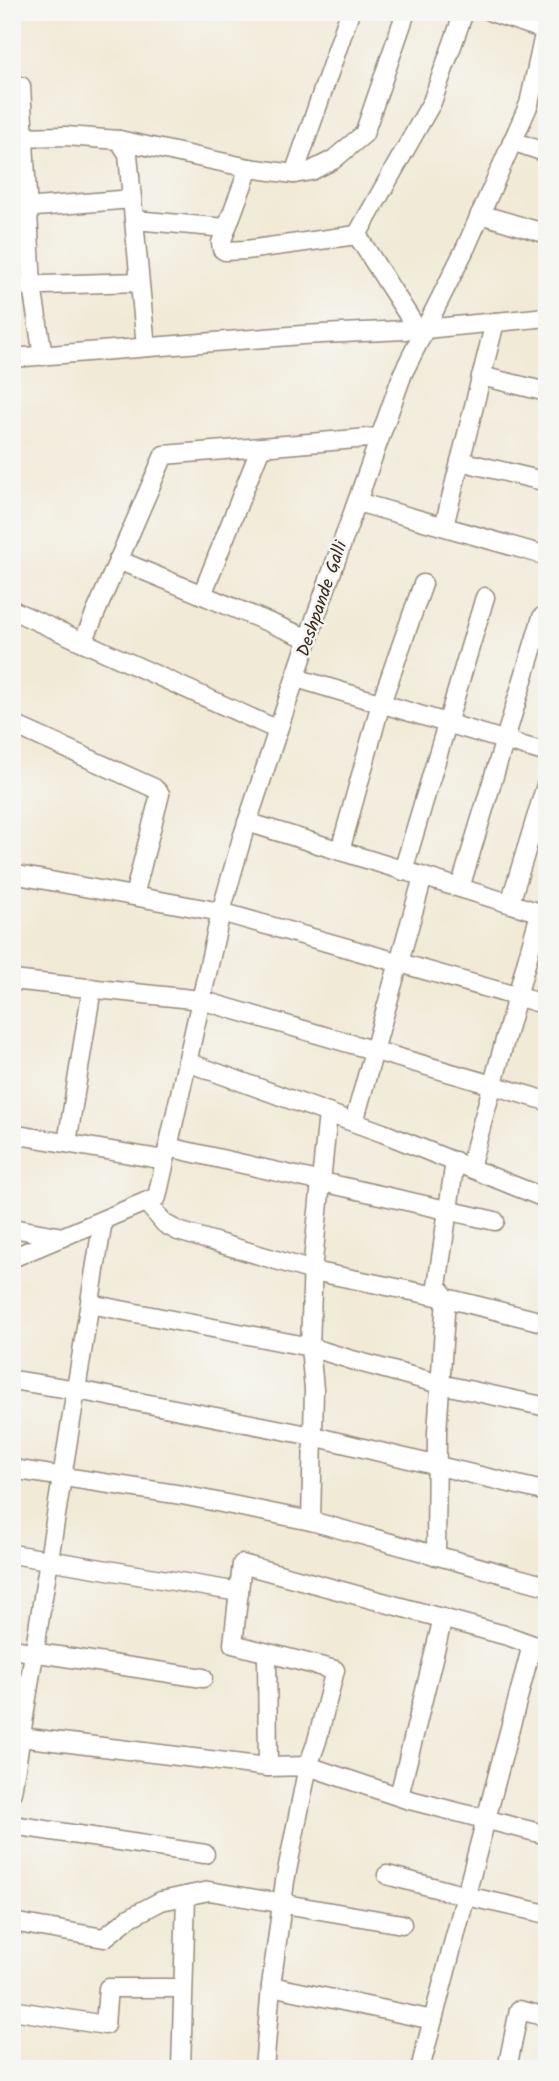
<svg xmlns="http://www.w3.org/2000/svg" width="559" height="2081" viewBox="0 0 559 2081" font-family="Kalam,sans-serif">
<style>
.lines{fill:none;stroke-linecap:round;stroke-linejoin:round}
.minor-casing{stroke:#968a7a;stroke-width:21}
.minor{stroke:#fff;stroke-width:18}
.labels{text-anchor:middle;dominant-baseline:central;stroke-width:5;stroke-linejoin:round;paint-order:stroke}
.street-label{font-size:18px;fill:#3b2a1e;stroke:#f6f6f2}
</style>
<rect width="100%" height="100%" fill="#f6f6f2"/>
<filter id="ink" filterUnits="userSpaceOnUse"><feTurbulence type="fractalNoise" baseFrequency=".0143" numOctaves="2"/><feDisplacementMap in="SourceGraphic" scale="14" xChannelSelector="R" yChannelSelector="G"/><feConvolveMatrix kernelMatrix="1 2 1 2 8 2 1 2 1" color-interpolation-filters="sRGB"/></filter>
<filter id="wash" filterUnits="userSpaceOnUse"><feTurbulence type="fractalNoise" baseFrequency=".00686" numOctaves="4" result="noise"/><feDisplacementMap in="SourceGraphic" scale="28" xChannelSelector="R" yChannelSelector="G"/><feGaussianBlur stdDeviation="1.57" result="paint"/><feColorMatrix in="noise" values="0 0 0 0 0 0 0 0 0 0 0 0 0 0 0 0 0 1.4 0 .05"/><feComposite in="paint" operator="in"/></filter>
<g filter="url(#wash)">
<rect width="100%" height="100%" fill="#f1ead7"/>
</g>
<g filter="url(#ink)">
<g class="lines">
<g class="minor-casing">
<g id="minor">
<path d="M491 12 545 30"/>
<path d="M21 86 32 286 43 356"/>
<path d="M12 137 66 136 119 140 128 154 132 199"/>
<path d="M119 140 249 168 294 174 311 171 333 160 364 134 406 12"/>
<path d="M512 141 547 153"/>
<path d="M249 168 221 243 222 249 225 251 246 250 357 235 417 329"/>
<path d="M294 174 350 12"/>
<path d="M12 209 132 199 146 347"/>
<path d="M480 214 547 234"/>
<path d="M134 220 226 228"/>
<path d="M357 235 432 102 464 12"/>
<path d="M12 286 139 282"/>
<path d="M12 358 302 335 425 329 547 317"/>
<path d="M481 376 547 392"/>
<path d="M460 461 547 482"/>
<path d="M357 502 547 556"/>
<path d="M444 526 495 322"/>
<path d="M118 560 309 639"/>
<path d="M202 595 261 447"/>
<path d="M12 610 278 730"/>
<path d="M83 642 164 455 380 437"/>
<path d="M296 678 547 753"/>
<path d="M12 724 154 788 160 794 134 896"/>
<path d="M247 822 547 915"/>
<path d="M340 851 381 703 423 584"/>
<path d="M403 871 485 597"/>
<path d="M12 874 221 912 547 1005"/>
<path d="M460 888 542 617"/>
<path d="M510 903 547 782"/>
<path d="M12 980 201 1000 547 1101"/>
<path d="M187 1062 383 1133 547 1199"/>
<path d="M354 1122 423 877"/>
<path d="M12 1134 165 1160"/>
<path d="M67 1143 92 988"/>
<path d="M168 1147 495 1221"/>
<path d="M470 1167 540 913"/>
<path d="M146 1202 165 1224 178 1231 313 1271 446 1298 547 1323"/>
<path d="M12 1228 63 1237"/>
<path d="M12 1258 157 1197 201 1000 221 912 242 838 316 616 403 373 466 247 529 104 547 21"/>
<path d="M90 1304 310 1347 352 1360 440 1384 547 1407"/>
<path d="M12 1380 77 1390 313 1436 547 1492"/>
<path d="M12 1469 182 1495 311 1521 547 1586"/>
<path d="M311 1521 314 1389 310 1347 313 1261 328 1113"/>
<path d="M12 1554 239 1592"/>
<path d="M436 1556 437 1433 446 1298 437 1286 455 1161"/>
<path d="M12 1649 203 1678"/>
<path d="M547 1650 508 1636 242 1564 233 1644 335 1670 317 1741 308 1766 406 1799 547 1835"/>
<path d="M267 1653 268 1767"/>
<path d="M12 1736 268 1767 308 1766 285 1881 271 1986 264 2069"/>
<path d="M12 1792 103 1220"/>
<path d="M399 1796 443 1618"/>
<path d="M12 1825 205 1854"/>
<path d="M387 1875 466 1896 547 1914"/>
<path d="M12 1922 104 1938 129 1918 161 1901 209 1891 402 1924"/>
<path d="M271 1986 433 2020"/>
<path d="M12 2010 105 2025 108 1988H183"/>
<path d="M181 2069 186 1896"/>
<path d="M420 2069 532 1645"/>
<path d="M507 2069 519 2010 547 2017"/>
</g>
</g>
<use href="#minor" class="minor"/>
</g>
</g>
<g class="labels">
<g class="street-label">
<text transform="translate(323 599) rotate(-71)">Deshpande Galli</text>
</g>
</g>
<rect width="559" height="2081" fill="none" stroke="#f6f6f2" stroke-width="42"/>
</svg>
